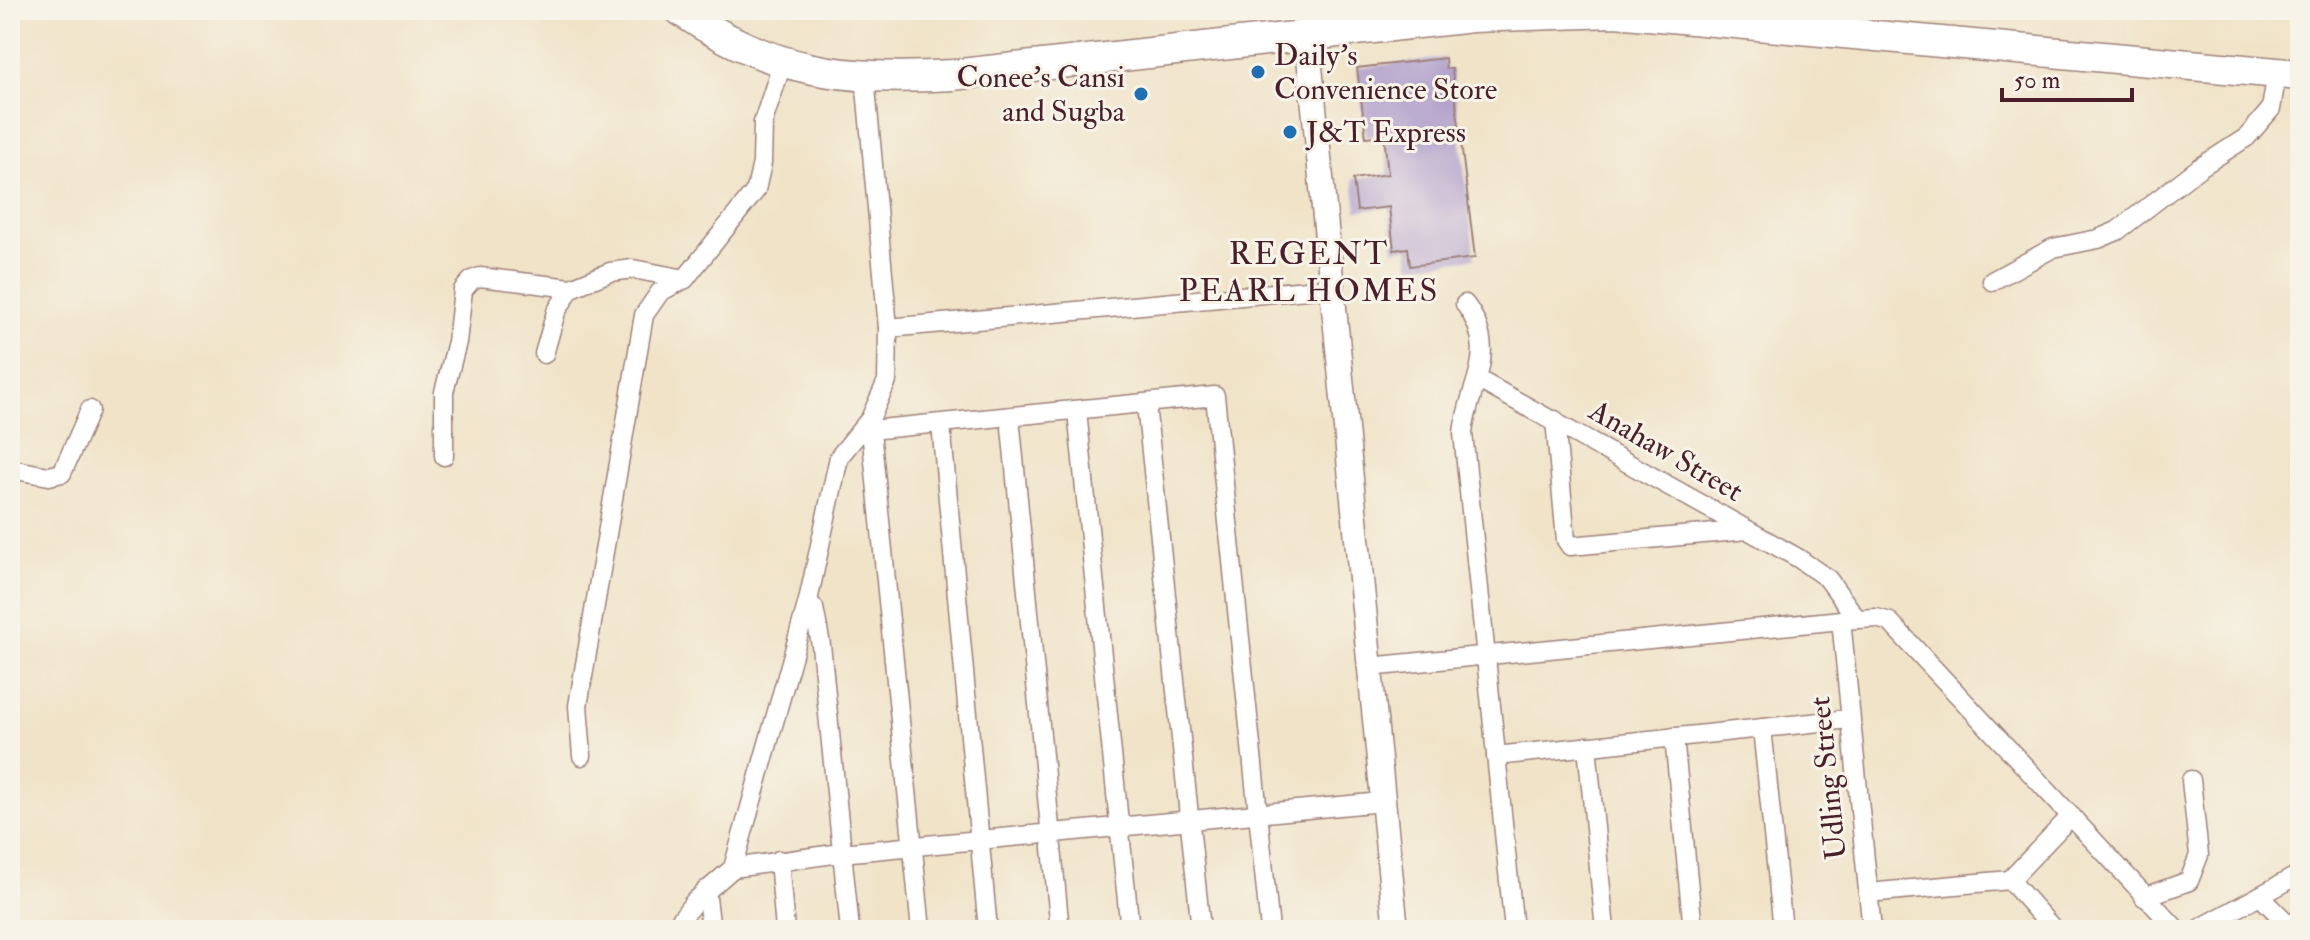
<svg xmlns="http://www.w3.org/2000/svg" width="2310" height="940" viewBox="0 0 2310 940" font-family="'IM FELL Double Pica',serif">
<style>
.building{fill:#b3a3cc}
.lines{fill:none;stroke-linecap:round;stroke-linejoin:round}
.minor-casing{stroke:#9d817a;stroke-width:21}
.tertiary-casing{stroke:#9d817a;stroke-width:27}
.primary-casing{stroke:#9d817a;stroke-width:33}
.minor{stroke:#fff;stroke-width:18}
.tertiary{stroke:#fff;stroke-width:24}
.primary{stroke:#fff;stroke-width:30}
.poi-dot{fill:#1f6fb2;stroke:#f7f3e8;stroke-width:3}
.labels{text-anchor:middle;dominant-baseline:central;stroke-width:6;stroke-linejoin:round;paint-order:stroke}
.poi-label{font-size:30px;fill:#4a1f2b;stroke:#f7f3e8;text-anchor:start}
.street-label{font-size:30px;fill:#4a1f2b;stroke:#f7f3e8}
.neighbourhood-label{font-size:32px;letter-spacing:2px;fill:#4a1f2b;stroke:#f7f3e8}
</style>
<rect width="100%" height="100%" fill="#f7f3e8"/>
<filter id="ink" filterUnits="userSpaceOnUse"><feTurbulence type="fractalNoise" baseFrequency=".0125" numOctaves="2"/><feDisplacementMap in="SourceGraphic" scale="16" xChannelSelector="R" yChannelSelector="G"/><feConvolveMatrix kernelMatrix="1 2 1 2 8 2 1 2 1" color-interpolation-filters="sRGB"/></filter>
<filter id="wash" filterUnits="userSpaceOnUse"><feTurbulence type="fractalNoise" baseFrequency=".006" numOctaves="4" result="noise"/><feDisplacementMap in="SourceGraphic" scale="32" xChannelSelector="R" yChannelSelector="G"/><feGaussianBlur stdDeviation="1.8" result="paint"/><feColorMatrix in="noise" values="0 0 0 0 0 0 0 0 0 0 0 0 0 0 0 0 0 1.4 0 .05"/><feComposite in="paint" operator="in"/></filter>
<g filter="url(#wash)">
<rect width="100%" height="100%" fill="#f0e3c8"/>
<g id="blocks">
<path class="building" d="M1445 58 1446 69H1452L1475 258 1410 266 1408 248 1394 250 1389 207 1357 211 1353 179 1388 174 1384 135 1366 137 1357 68Z"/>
</g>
</g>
<g filter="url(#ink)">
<use href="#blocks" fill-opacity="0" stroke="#9d817a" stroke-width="2"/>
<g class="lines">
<g class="minor-casing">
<g id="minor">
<path d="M1992 281 2053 248 2098 239 2117 231 2199 168 2247 137 2271 109 2277 73"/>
<path d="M1465 304C1501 353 1469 382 1463 433L1514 930"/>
<path d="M888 328 1329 288"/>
<path d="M544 354 556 312 571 288"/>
<path d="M1479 380 1798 558 1828 579 1857 619"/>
<path d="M1146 404 1201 930"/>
<path d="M1077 411 1130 930"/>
<path d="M1010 417 1060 930"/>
<path d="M1555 420 1566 540 1570 546 1748 530"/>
<path d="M941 424 988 930"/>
<path d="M860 431 1215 396 1270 930"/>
<path d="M871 431 921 930"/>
<path d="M444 456V392L457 342 463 290 472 280 480 277 571 288 610 272 633 269 685 279 756 190 762 163 763 122 782 64"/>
<path d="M10 469 49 476 62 473 90 410"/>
<path d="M808 601 814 608 821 645 850 930"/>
<path d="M1841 620 1872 930"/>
<path d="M1369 667 1841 620 1876 618 1890 622 2177 930"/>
<path d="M1762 728 1783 930"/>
<path d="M1674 737 1693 930"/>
<path d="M1587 746 1605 930"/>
<path d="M582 756 578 706 644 315 660 292 685 279"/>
<path d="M1496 756 1849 719"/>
<path d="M779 860 785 930"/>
<path d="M733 868 841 853 1382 802"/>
<path d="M2010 880 2070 817"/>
<path d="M706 890 711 930"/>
<path d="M1868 893 2010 880 2054 930"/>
<path d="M2260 896 2294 930"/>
<path d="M2144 897 2189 881 2199 855 2191 780"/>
<path d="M673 930 694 902 733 868 808 601 839 457 870 419 887 381 888 328 865 77"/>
<path d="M2197 930 2300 874"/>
</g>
</g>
<g class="tertiary-casing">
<path id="tertiary" d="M1307 37 1396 930"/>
</g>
<g class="primary-casing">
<path id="primary" d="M680 10C770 73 845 81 952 75L1472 17 1615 12 2300 75"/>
</g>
<use href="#minor" class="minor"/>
<use href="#tertiary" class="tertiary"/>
<use href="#primary" class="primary"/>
</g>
</g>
<g class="poi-dot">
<circle cx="1258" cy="72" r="8"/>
<circle cx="1141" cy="94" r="8"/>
<circle cx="1290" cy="132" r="8"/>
</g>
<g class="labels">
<g class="poi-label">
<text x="1274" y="55">Daily's<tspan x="1274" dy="34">Convenience Store</tspan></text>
<text x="1125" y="77" text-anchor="end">Conee's Cansi<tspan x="1125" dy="34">and Sugba</tspan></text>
<text x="1306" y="132">J&amp;T Express</text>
</g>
<g class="street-label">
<text transform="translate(1666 451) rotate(30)">Anahaw Street</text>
<text transform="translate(1828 778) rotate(-96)">Udling Street</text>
</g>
<g class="neighbourhood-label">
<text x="1309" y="254">REGENT<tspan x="1309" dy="37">PEARL HOMES</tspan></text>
</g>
</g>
<rect width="2310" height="940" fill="none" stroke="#f7f3e8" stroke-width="40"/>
<path d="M2002 88v12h130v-12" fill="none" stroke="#4a1f2b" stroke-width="4"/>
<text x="2014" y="88" font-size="24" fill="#4a1f2b" stroke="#f7f3e8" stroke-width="6" paint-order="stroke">50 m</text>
</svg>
